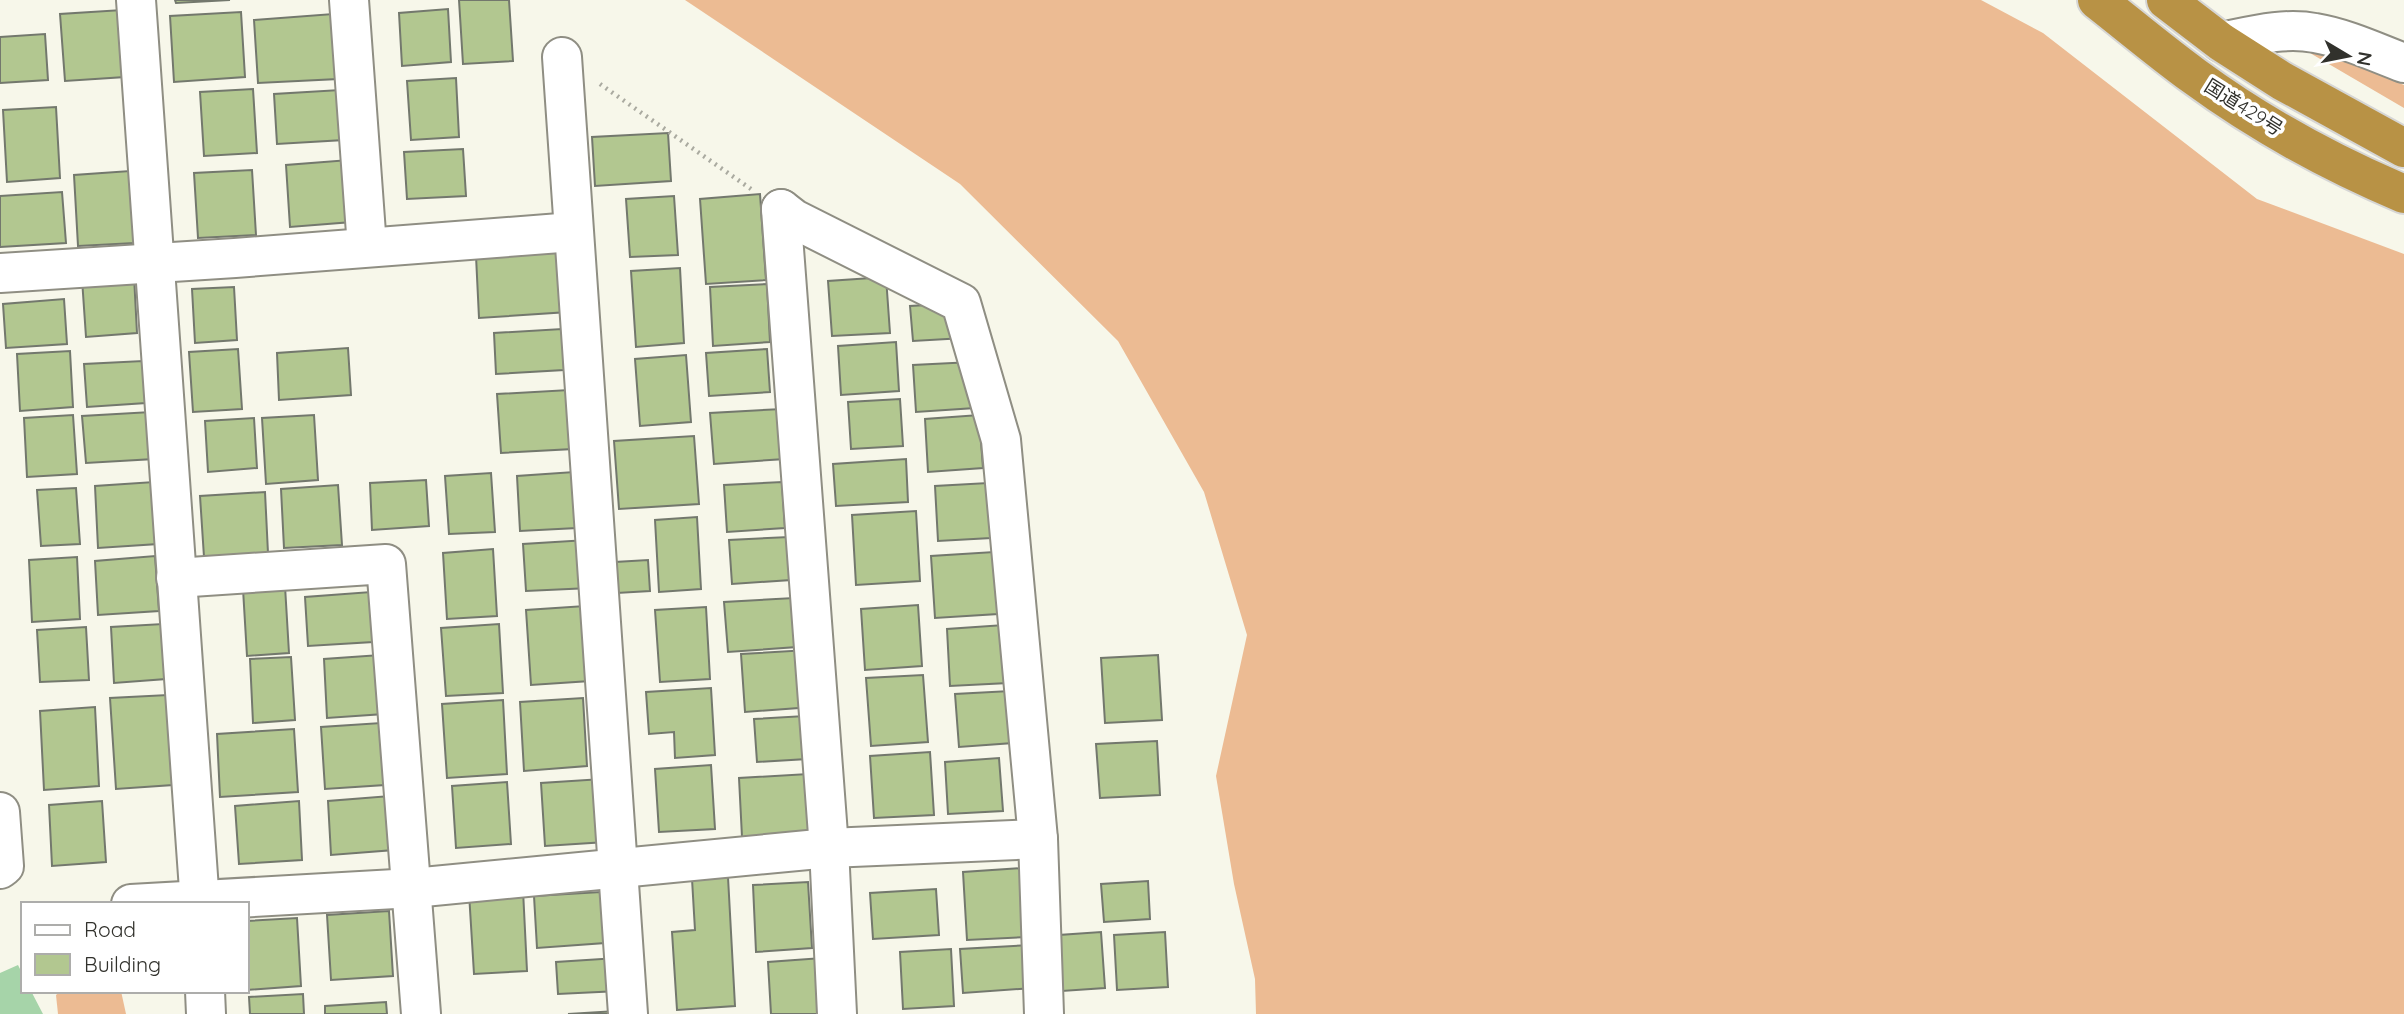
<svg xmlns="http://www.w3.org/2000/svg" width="2404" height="1014" viewBox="0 0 2404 1014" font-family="Quicksand,'Noto Sans JP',sans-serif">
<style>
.forest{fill:#ecbb93}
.water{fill:#a6d4a9}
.building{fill:#b2c790;stroke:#73786d;stroke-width:2}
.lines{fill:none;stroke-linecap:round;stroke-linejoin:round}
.street-casing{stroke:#8f8e83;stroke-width:42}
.highway-casing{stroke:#d6d6d5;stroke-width:42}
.path{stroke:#aaaaa0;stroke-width:4.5;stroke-dasharray:2 5;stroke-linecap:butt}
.street{stroke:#fff;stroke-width:38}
.highway{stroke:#b89245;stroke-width:38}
.labels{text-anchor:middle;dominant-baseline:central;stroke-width:7;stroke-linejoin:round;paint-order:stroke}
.street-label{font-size:19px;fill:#31312c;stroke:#fff}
</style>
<rect width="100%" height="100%" fill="#f7f7ea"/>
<g class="forest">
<path d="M685 0H1981L2043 33 2257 199 2404 254V1014H1256L1255 979 1234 884 1216 776 1247 635 1204 492 1118 341 960 184Z"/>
<path d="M2298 46 2354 57 2387 78 2404 85V108Z"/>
<path d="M61 991H121L126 1014H58L56 995Z"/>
</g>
<path class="water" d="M18 965 23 975V991H31L43 1014H0V973Z"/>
<g class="building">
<path d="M175 0H230L176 3Z"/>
<path d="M459 0H509L513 61 463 64Z"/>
<path d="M448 9 451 62 402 66 399 13Z"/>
<path d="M122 10 125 77 65 81 60 14Z"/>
<path d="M241 12 245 77 174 82 170 16Z"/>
<path d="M333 14 338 79 258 83 254 20Z"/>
<path d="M45 34 48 80 0 83V37Z"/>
<path d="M456 78 459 137 411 140 407 81Z"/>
<path d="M253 89 257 153 204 156 200 92Z"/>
<path d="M340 90 344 140 277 144 274 94Z"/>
<path d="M56 107 60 178 7 182 3 110Z"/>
<path d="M668 133 671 181 595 186 592 137Z"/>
<path d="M463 149 466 196 407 199 404 152Z"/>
<path d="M349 160 352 222 290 227 286 165Z"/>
<path d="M252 170 256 235 198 238 194 173Z"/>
<path d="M130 171 135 243 78 246 74 175Z"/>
<path d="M62 192 66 243 0 247V196Z"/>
<path d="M760 194 766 280 706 284 700 199Z"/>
<path d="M674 196 678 255 630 257 626 199Z"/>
<path d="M564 250 568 312 479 318 476 256Z"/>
<path d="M680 268 684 343 636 347 631 271Z"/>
<path d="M134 276 137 333 86 337 82 279Z"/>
<path d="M886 277 890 333 832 336 828 281Z"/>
<path d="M767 284 770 342 713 346 710 287Z"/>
<path d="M234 287 237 340 195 343 192 289Z"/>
<path d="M64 299 67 344 6 348 3 304Z"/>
<path d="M961 303 964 338 913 341 910 306Z"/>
<path d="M562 329 564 370 496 374 494 333Z"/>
<path d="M896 342 899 391 841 395 838 346Z"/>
<path d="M348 348 351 395 279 400 277 353Z"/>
<path d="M238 349 242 409 193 412 189 352Z"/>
<path d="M767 349 770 392 709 396 706 353Z"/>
<path d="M70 351 73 407 20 411 17 354Z"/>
<path d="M686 355 691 422 640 426 635 359Z"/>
<path d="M143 361 146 403 87 407 84 364Z"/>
<path d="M972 362 975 408 916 412 913 365Z"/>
<path d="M569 390 573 449 501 453 497 394Z"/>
<path d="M900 399 903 446 851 449 848 402Z"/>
<path d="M782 409 785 459 714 464 710 413Z"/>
<path d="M151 412 154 459 86 463 82 416Z"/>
<path d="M73 415 77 474 27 477 24 418Z"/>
<path d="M314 415 318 480 266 484 262 418Z"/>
<path d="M979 415 983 468 928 472 925 419Z"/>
<path d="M254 418 257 468 208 472 205 421Z"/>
<path d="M694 436 699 504 619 509 614 441Z"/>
<path d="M906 459 908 502 836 506 833 464Z"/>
<path d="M574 472 577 528 520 531 517 476Z"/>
<path d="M491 473 495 532 449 534 445 476Z"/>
<path d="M426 480 429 526 372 530 370 483Z"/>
<path d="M154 482 158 544 98 548 95 486Z"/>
<path d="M782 482 785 528 727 532 724 485Z"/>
<path d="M988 483 991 538 938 541 935 486Z"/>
<path d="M338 485 342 545 284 548 281 489Z"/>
<path d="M76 488 80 544 41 546 37 490Z"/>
<path d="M265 492 268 553 204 557 200 496Z"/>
<path d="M916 511 920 581 856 585 852 515Z"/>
<path d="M697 517 701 589 659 592 655 520Z"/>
<path d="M789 537 791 580 732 584 729 540Z"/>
<path d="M587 540 590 588 526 591 523 544Z"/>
<path d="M493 549 497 616 447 619 443 553Z"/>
<path d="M994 552 998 614 935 618 931 556Z"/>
<path d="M155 556 159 611 98 615 95 561Z"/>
<path d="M77 557 80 619 32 622 29 560Z"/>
<path d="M648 560 650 591 617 593 615 562Z"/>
<path d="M285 586 289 653 247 656 243 589Z"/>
<path d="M371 592 373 642 308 646 305 597Z"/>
<path d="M794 598 797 647 728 652 724 602Z"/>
<path d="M918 605 922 666 865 670 861 609Z"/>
<path d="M585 606 590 681 531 685 526 610Z"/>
<path d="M706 607 710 679 660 682 655 610Z"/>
<path d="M163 624 166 679 114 683 111 627Z"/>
<path d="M499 624 503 693 446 696 441 628Z"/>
<path d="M1004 625 1008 683 950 686 947 629Z"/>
<path d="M86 627 89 680 40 682 37 630Z"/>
<path d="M808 650 812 707 745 712 741 654Z"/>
<path d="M380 655 384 714 327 718 324 659Z"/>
<path d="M1158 655 1162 720 1105 723 1101 658Z"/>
<path d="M291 657 295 720 253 723 250 659Z"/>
<path d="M923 675 928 742 871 746 866 678Z"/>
<path d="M711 688 715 755 675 758 674 732 649 734 646 692Z"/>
<path d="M1010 691 1013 743 959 747 955 694Z"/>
<path d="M168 695 173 785 116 789 110 698Z"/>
<path d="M583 698 587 766 524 771 520 702Z"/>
<path d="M503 700 507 774 447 778 442 704Z"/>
<path d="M95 707 99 786 44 790 40 711Z"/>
<path d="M805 716 807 759 757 762 754 719Z"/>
<path d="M381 723 385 785 325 789 321 727Z"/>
<path d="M294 729 298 792 220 797 217 734Z"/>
<path d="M1157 741 1160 795 1100 798 1096 744Z"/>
<path d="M930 752 934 815 874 818 870 756Z"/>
<path d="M999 758 1003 811 948 814 945 762Z"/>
<path d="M711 765 715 829 659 832 655 769Z"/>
<path d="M808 774 812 833 742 837 739 778Z"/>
<path d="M602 779 606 842 545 846 541 783Z"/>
<path d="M507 782 511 844 456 848 452 786Z"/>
<path d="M390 796 394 850 331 855 328 801Z"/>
<path d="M102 801 106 862 52 866 49 805Z"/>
<path d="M299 801 302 860 239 864 235 806Z"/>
<path d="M1022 868 1027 937 967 940 963 872Z"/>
<path d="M728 877 735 1006 677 1010 672 932 695 930 692 879Z"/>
<path d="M1148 881 1150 919 1104 922 1101 884Z"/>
<path d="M808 882 812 948 756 952 753 885Z"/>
<path d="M936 889 939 935 873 939 870 893Z"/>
<path d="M523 890 527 971 474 974 469 893Z"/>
<path d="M601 892 605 943 537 948 534 896Z"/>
<path d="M389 911 393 976 331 980 327 915Z"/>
<path d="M297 918 301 986 247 990V921Z"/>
<path d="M1101 932 1105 988 1062 991 1059 935Z"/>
<path d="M1165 932 1168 987 1117 990 1114 935Z"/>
<path d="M1031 945 1033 988 963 993 960 949Z"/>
<path d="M951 949 954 1006 903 1009 900 952Z"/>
<path d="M617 958 619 991 558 994 556 962Z"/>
<path d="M822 958 825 1014H771L768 962Z"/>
<path d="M303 994 304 1014H250L249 997Z"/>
<path d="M386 1002 387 1014H325V1006Z"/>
<path d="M616 1011V1014H568Z"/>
</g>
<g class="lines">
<g class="street-casing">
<g id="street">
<path d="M136 0 200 904"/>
<path d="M349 0 367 247"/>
<path d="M2221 42C2251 36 2284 27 2315 33 2345 38 2375 52 2404 63"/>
<path d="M562 57 628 1014"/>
<path d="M781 209 794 219 961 303 1001 440 1038 839 1044 1014"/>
<path d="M781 209 829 848 837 1014"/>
<path d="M0 273 235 258 573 232"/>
<path d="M176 578 386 564 421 1014"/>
<path d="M0 812 4 866 0 869"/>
<path d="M131 904 413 888 829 848 1038 839"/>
<path d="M205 991 206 1014"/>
</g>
</g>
<g class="highway-casing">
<g id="highway">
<path d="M2097 0C2129 25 2161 52 2194 76 2258 123 2331 163 2404 194"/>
<path d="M2166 0 2221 42 2282 81 2404 148"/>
</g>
</g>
<path class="path" d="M600 84 751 189"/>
<use href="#street" class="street"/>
<use href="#highway" class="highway"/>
</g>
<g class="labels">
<g class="street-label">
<text transform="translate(2244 107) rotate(32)">国道429号</text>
</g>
</g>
<rect x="21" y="902" width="228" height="91" fill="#ffffff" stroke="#adadab" stroke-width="2"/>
<rect x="35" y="925" width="35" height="10" fill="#ffffff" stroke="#adadab" stroke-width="2"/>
<text x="84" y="937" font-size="21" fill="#31312c">Road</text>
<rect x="35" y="954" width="35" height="21" fill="#b2c790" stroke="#adadab" stroke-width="2"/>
<text x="84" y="972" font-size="21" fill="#31312c">Building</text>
<g transform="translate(2348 56) rotate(100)" stroke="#ffffff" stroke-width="5" paint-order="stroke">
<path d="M0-5L12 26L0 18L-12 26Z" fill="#31312c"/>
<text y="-10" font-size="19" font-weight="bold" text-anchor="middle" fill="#31312c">N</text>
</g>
</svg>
